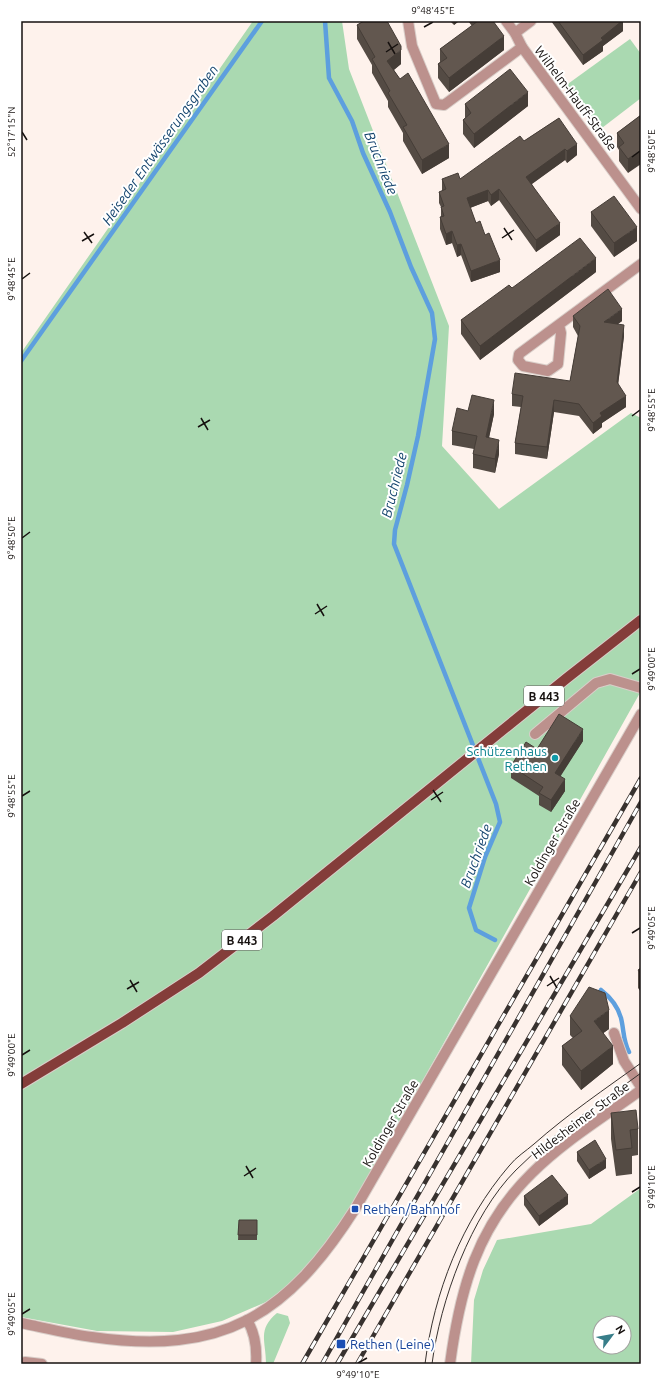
<svg xmlns="http://www.w3.org/2000/svg" width="662" height="1385" viewBox="0 0 662 1385" font-family="Ubuntu,sans-serif">
<style>
.green{fill:#aad9b1;fill-rule:evenodd}
.lines{fill:none;stroke-linecap:round;stroke-linejoin:round}
.stream{stroke:#5d9fde;stroke-width:4.5}
.minor-casing{stroke:#d9cec9;stroke-width:12}
.major-casing{stroke:#d9cec9;stroke-width:12}
.minor{stroke:#bc918d;stroke-width:10}
.major{stroke:#843d3a;stroke-width:10}
.tram{stroke:#38322f;stroke-width:1}
.rail-casing{stroke:#38322f;stroke-width:4.5}
.rail{stroke:#fff;stroke-width:3;stroke-dasharray:9;stroke-linecap:butt}
.wall{fill:#544b44}
.shaded-wall{fill:#453d37}
.building{fill:#62574f;stroke:#453d37}
.ticks{fill:none;stroke:#16110f;stroke-width:1.5}
.culture-dot{fill:#0f9aa8;stroke:#fff;stroke-width:1.5}
.transit-dot{fill:#1a4fb4;stroke:#fff;stroke-width:1.5}
.labels{text-anchor:middle;dominant-baseline:central;stroke-width:4;stroke-linejoin:round;paint-order:stroke}
.shield{fill:#fff;stroke:#5c5857;stroke-width:1}
.shield-label{font-size:12px;font-weight:bold;fill:#16110f}
.street-label{font-size:13px;fill:#16110f;stroke:#fff}
.culture-label{font-size:13px;fill:#0d838f;stroke:#fff;text-anchor:end}
.transit-label{font-size:13px;fill:#164399;stroke:#fff;text-anchor:start}
.water-label{font-size:14px;font-style:italic;fill:#14446e;stroke:#fff}
.neatline{fill:none;stroke:#16110f;stroke-width:1.5}
.ticks-label{font-size:10px;text-anchor:middle;fill:#16110f}
</style>
<rect width="100%" height="100%" fill="#fef2ec"/>
<g class="green">
<path d="M253 21H342L349 69 449 326 442 446 499 509 631 413 641 418V691L344 1221 319 1254 294 1281 266 1302 222 1321 173 1332 97 1331 21 1317V353Z"/>
<path d="M630 39 641 54V98L598 131 565 86Z"/>
<path d="M641 1188V1364H471L474 1300 483 1270 497 1240 591 1224ZM600 1323H624V1347H600Z"/>
<path d="M277 1313 288 1316 290 1323 273 1364H266C266 1340 257 1330 277 1313Z"/>
</g>
<g class="lines">
<g class="stream">
<path d="M325 21 329 78 352 121 363 153 390 212 411 267 432 313 435 339 418 436 407 485 395 530 394 544 496 804 500 822 485 857 469 908 476 930 495 940"/>
<path d="M21 361 262 21"/>
<path d="M601 990C610 997 618 1007 621 1018 624 1030 623 1041 629 1052"/>
</g>
<g class="minor-casing">
<g id="minor">
<path d="M408 21 412 46 436 104 444 105 522 47"/>
<path d="M506 21 515 33 522 47 641 209"/>
<path d="M515 33 531 21"/>
<path d="M559 325 561 333 558 364 548 371 523 366 518 360 519 354 641 264"/>
<path d="M535 734 596 683 610 679 641 688"/>
<path d="M614 1033 624 1061 641 1087"/>
<path d="M247 1320C255 1333 257 1349 256 1364"/>
<path d="M21 1323C45 1328 69 1334 92 1337 222 1356 287 1316 355 1209L641 714"/>
<path d="M25 1362 42 1364"/>
<path d="M450 1364C460 1289 477 1227 532 1173 564 1141 604 1117 641 1090"/>
</g>
</g>
<g class="major-casing">
<path id="major" d="M21 1084 122 1023 199 973 273 916 567 678 641 620"/>
</g>
<use href="#minor" class="minor"/>
<use href="#major" class="major"/>
<g class="tram">
<path d="M425 1364C434 1292 462 1221 509 1166 516 1157 526 1151 534 1144 568 1114 605 1089 641 1063"/>
<path d="M432 1364C440 1301 471 1215 516 1170 553 1133 599 1104 641 1073"/>
</g>
<g class="rail-casing">
<g id="rail">
<path d="M302 1364 641 778"/>
<path d="M322 1364 641 802"/>
<path d="M337 1364 641 847"/>
<path d="M357 1364 641 872"/>
</g>
</g>
<use href="#rail" class="rail"/>
</g>
<g class="wall">
<path d="M363 21H387L401 64 394 70 449 158 422 174 403 141V133L388 107V101L372 73V65L357 39V25Z"/>
<path d="M450 21H459L454 25Z"/>
<path d="M468 21H493L504 50 449 92 438 78V64L440 62V49L472 26Z"/>
<path d="M551 21H623V31L603 46V51L583 65Z"/>
<path d="M465 104 528 106 474 148 463 134V120L465 118Z"/>
<path d="M641 115 628 173 619 161V150L617 147V133Z"/>
<path d="M559 118 577 155 567 163 565 160 532 184 560 235 536 252 499 200 491 206 488 201 470 208 476 223 500 272 471 282 461 255 457 257 452 243 446 245 440 229V217H441V207L439 203V192L442 191V179H460L524 141Z"/>
<path d="M591 212 637 241 614 257 591 226Z"/>
<path d="M596 272 480 360 461 334V320L512 288Z"/>
<path d="M573 316 622 321 618 324 624 336 618 384 626 407 602 423V427L593 434 579 416 554 412 547 459 515 454V443L521 407 512 406V394L570 381 578 336 573 327Z"/>
<path d="M468 411 494 414 489 438 499 454 495 473 473 468V454L474 449 452 445V431Z"/>
<path d="M583 741 560 776 565 791 551 812 539 805V796L511 778V766L537 749Z"/>
<path d="M641 968V992L638 988V970Z"/>
<path d="M570 1016 609 1029 603 1033 613 1064 581 1090 562 1065V1046L573 1038 570 1035Z"/>
<path d="M611 1113 638 1129V1155L632 1156V1174L616 1176 611 1139Z"/>
<path d="M577 1152 606 1168 589 1179 577 1161Z"/>
<path d="M524 1196 568 1204 539 1226 524 1205Z"/>
<path d="M239 1220H257V1240H238Z"/>
</g>
<g class="shaded-wall">
<path d="M454 21H459L454 25Z"/>
<path d="M622 21H623V31L603 46V51L583 65V55L601 38Z"/>
<path d="M504 36V50L449 92V78Z"/>
<path d="M401 50V64L387 75V61Z"/>
<path d="M528 92V106L474 148V134Z"/>
<path d="M449 144V158L422 174V160Z"/>
<path d="M577 144V155L567 163V151Z"/>
<path d="M565 149V160L526 188V177Z"/>
<path d="M641 150V164L628 173V159Z"/>
<path d="M499 189V200L491 206V195Z"/>
<path d="M488 190V201L467 209V198Z"/>
<path d="M560 223V235L536 252V240Z"/>
<path d="M637 227V241L614 257V243Z"/>
<path d="M452 231V243L446 245V234Z"/>
<path d="M461 244V255L457 257V245Z"/>
<path d="M596 258V272L480 360V346Z"/>
<path d="M500 260V272L471 282V271Z"/>
<path d="M622 309V321L604 334V322Z"/>
<path d="M624 325V336L617 394V382Z"/>
<path d="M626 396V407L602 423V427L593 434V423L600 413Z"/>
<path d="M494 400V414L486 451V437Z"/>
<path d="M554 400V412L547 459V447Z"/>
<path d="M499 440V454L495 473V459Z"/>
<path d="M583 729V741L555 785V773Z"/>
<path d="M565 779V791L551 812V800Z"/>
<path d="M609 1010V1029L594 1040V1021Z"/>
<path d="M613 1046V1064L581 1090V1071Z"/>
<path d="M606 1159V1168L589 1179V1170Z"/>
<path d="M568 1195V1204L539 1226V1216Z"/>
</g>
<g class="building">
<path d="M364 21H387L401 46V50L387 61 400 79 408 73 449 144 422 160 403 127 407 125 388 93 390 91 372 59 375 57 357 25Z"/>
<path d="M478 21H493L504 36 449 78 438 64 447 58 440 49Z"/>
<path d="M558 21H622L601 38 603 40 583 55Z"/>
<path d="M510 69 528 92 474 134 463 120 471 113 465 104Z"/>
<path d="M641 115V150L628 159 619 147 624 143 617 133Z"/>
<path d="M559 118 577 144 567 151 565 149 526 177 560 223 536 240 499 189 491 195 488 190 467 198 476 223 480 221 485 235 489 233 500 260 471 271 461 244 457 245 452 231 446 234 440 217 444 216 441 207 444 206 439 192 446 189 442 179 458 173 460 179 520 136 524 141Z"/>
<path d="M614 196 637 227 614 243 591 212Z"/>
<path d="M580 238 596 258 480 346 461 320 509 285 512 288Z"/>
<path d="M608 289 622 309 604 322 624 325 617 382 626 396 600 413 602 416 593 423 579 404 554 400 547 447 515 443 523 396 512 394 515 373 570 381 580 326 573 316Z"/>
<path d="M472 395 494 400 486 437 499 440 495 459 473 454 477 436 452 431 457 408 468 411Z"/>
<path d="M559 714 583 729 555 773 565 779 551 800 539 793 543 787 511 766 526 742 537 749Z"/>
<path d="M641 968V974L638 970Z"/>
<path d="M589 987 605 993 609 1010 594 1021 613 1046 581 1071 562 1046 582 1031 570 1016Z"/>
<path d="M636 1110 638 1129 630 1130 632 1148 616 1150 611 1113Z"/>
<path d="M595 1140 606 1159 589 1170 577 1152Z"/>
<path d="M552 1175 568 1195 539 1216 524 1196Z"/>
<path d="M239 1220H257V1235H238Z"/>
</g>
<path class="ticks" d="M424 27 433 22M388 42 395 54M386 52 398 44M22 132 27 140M632 157 640 151M504 228 512 240M84 232 92 243M502 238 514 230M82 241 94 234M22 279 30 273M632 416 640 410M201 418 208 430M198 427 210 420M22 538 30 532M317 604 324 616M315 614 327 606M632 674 640 669M433 790 441 802M22 796 30 791M431 800 443 792M632 933 640 928M550 976 557 988M130 980 137 992M547 986 559 978M127 989 139 982M22 1055 30 1050M246 1166 253 1178M244 1176 256 1168M632 1192 640 1187M22 1314 30 1309M358 1363 367 1358"/>
<circle class="culture-dot" cx="555" cy="758" r="4"/>
<g class="transit-dot">
<rect x="351" y="1205" width="8" height="8" rx="2"/>
<rect x="336" y="1339" width="10" height="10" rx="2"/>
</g>
<g class="labels">
<g class="shield">
<rect x="524" y="686" width="40" height="20" rx="3"/>
<rect x="222" y="930" width="40" height="20" rx="3"/>
</g>
<g class="shield-label">
<text x="544" y="696">B 443</text>
<text x="242" y="940">B 443</text>
</g>
<g class="street-label">
<text transform="translate(576 98) rotate(53)">Wilhelm-Hauff-Straße</text>
<text transform="translate(552 842) rotate(-60)">Koldinger Straße</text>
<text transform="translate(580 1120) rotate(-37)">Hildesheimer Straße</text>
<text transform="translate(390 1123) rotate(-60)">Koldinger Straße</text>
</g>
<g class="culture-label">
<text x="547" y="751">Schützenhaus<tspan x="547" dy="15">Rethen</tspan></text>
</g>
<g class="transit-label">
<text x="363" y="1209">Rethen/Bahnhof</text>
<text x="350" y="1344">Rethen (Leine)</text>
</g>
<g class="water-label">
<text transform="translate(160 145) rotate(-55)">Heiseder Entwässerungsgraben</text>
<text transform="translate(381 163) rotate(68)">Bruchriede</text>
<text transform="translate(394 485) rotate(-76)">Bruchriede</text>
<text transform="translate(476 856) rotate(-70)">Bruchriede</text>
</g>
</g>
<rect width="662" height="1385" fill="none" stroke="#ffffff" stroke-width="44"/>
<g transform="translate(612 1335) rotate(58)"><circle r="19" fill="#ffffff" stroke="#a2a09f"/>
<path d="M0-3L7 15L0 10L-7 15Z" fill="#387e89"/>
<text y="-6" font-size="11" font-weight="bold" text-anchor="middle" fill="#16110f">N</text>
</g>
<rect x="22" y="22" width="618" height="1341" class="neatline"/>
<g class="ticks-label">
<text x="433" y="14">9°48'45"E</text>
<text transform="translate(11 132) rotate(-90)" y="4">52°17'15"N</text>
<text transform="translate(651 151) rotate(-90)" y="4">9°48'50"E</text>
<text transform="translate(11 279) rotate(-90)" y="4">9°48'45"E</text>
<text transform="translate(651 410) rotate(-90)" y="4">9°48'55"E</text>
<text transform="translate(11 538) rotate(-90)" y="4">9°48'50"E</text>
<text transform="translate(651 669) rotate(-90)" y="4">9°49'00"E</text>
<text transform="translate(11 796) rotate(-90)" y="4">9°48'55"E</text>
<text transform="translate(651 928) rotate(-90)" y="4">9°49'05"E</text>
<text transform="translate(11 1055) rotate(-90)" y="4">9°49'00"E</text>
<text transform="translate(651 1187) rotate(-90)" y="4">9°49'10"E</text>
<text transform="translate(11 1314) rotate(-90)" y="4">9°49'05"E</text>
<text x="358" y="1378">9°49'10"E</text>
</g>
</svg>
